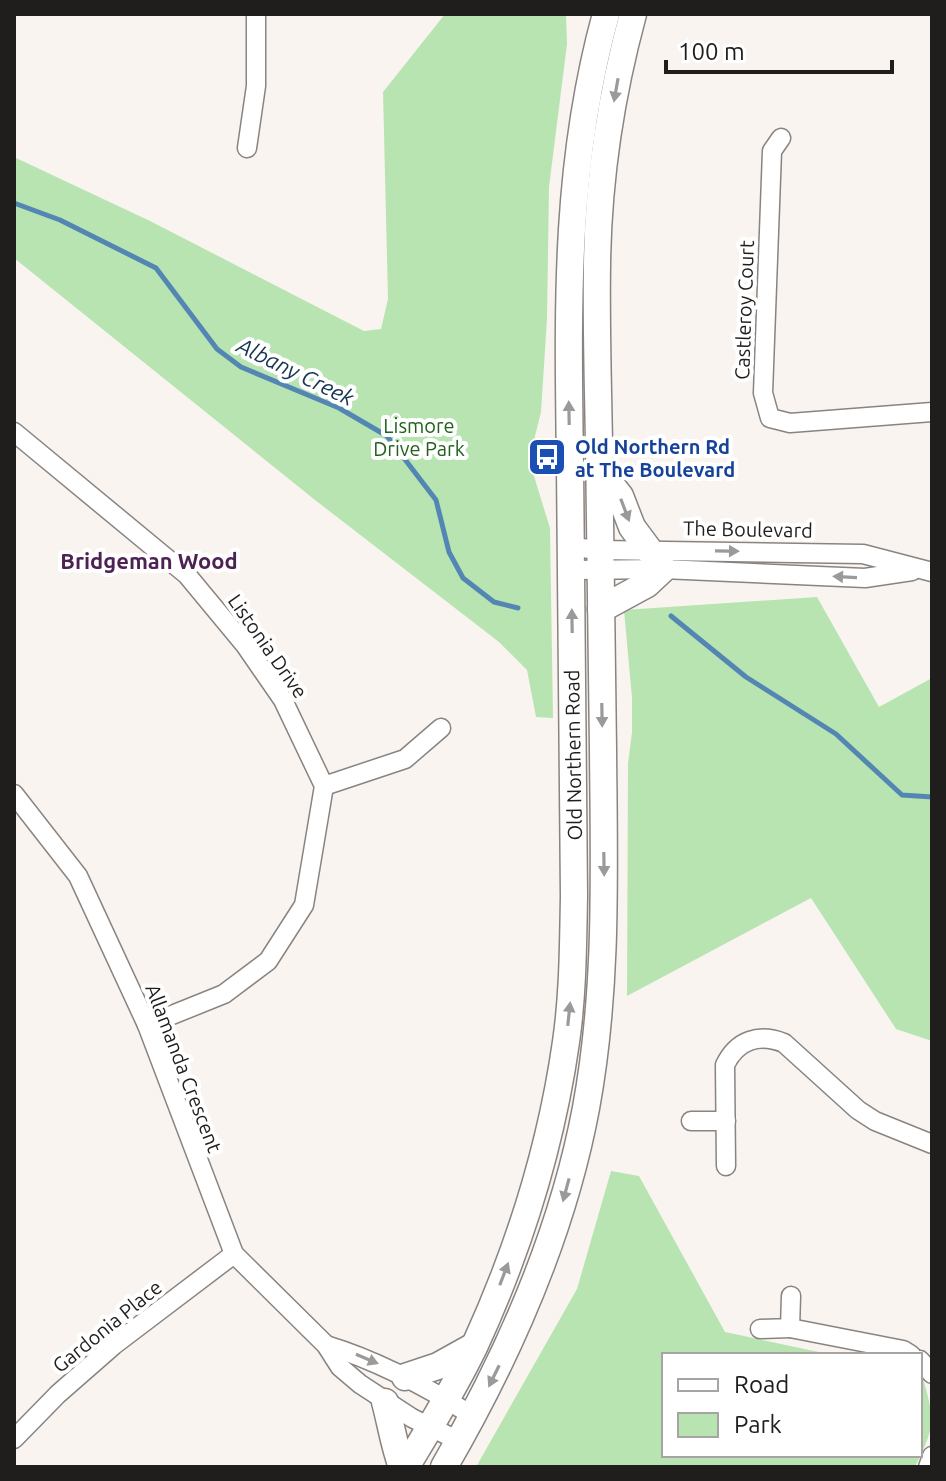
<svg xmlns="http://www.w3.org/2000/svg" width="946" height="1481" viewBox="0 0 946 1481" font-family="Ubuntu,sans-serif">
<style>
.green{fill:#b8e4b2}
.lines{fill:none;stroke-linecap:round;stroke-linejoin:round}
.stream{stroke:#5486b3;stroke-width:5}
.minor-casing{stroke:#898480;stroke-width:21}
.highway-casing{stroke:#898480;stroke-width:29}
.minor{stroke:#fff;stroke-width:18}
.highway{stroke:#fff;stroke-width:26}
.oneway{fill:#9b9a99}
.labels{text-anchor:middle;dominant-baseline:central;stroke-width:8;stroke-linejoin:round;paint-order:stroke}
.street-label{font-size:20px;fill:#201e1c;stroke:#fff}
.park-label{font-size:20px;fill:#23611d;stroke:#fff}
.transit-label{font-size:20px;font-weight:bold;fill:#164399;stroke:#fff;text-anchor:start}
.water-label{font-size:22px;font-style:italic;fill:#16354f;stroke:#fff}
.neighbourhood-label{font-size:22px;font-weight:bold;fill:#4d2154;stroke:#fff}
</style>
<rect width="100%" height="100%" fill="#faf4f0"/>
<g class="green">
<path d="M445 14H566L567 44 549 187 547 319 541 412 529 460 550 528 553 718 536 717 527 670 499 642 315 500 14 258V157L150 221 364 331 381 329 388 299 383 92Z"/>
<path d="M817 597 879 707 932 678V1041L896 1029 811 898 627 996 628 764 632 732V698L624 610Z"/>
<path d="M611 1171 639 1176 725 1332 833 1355H664V1455H920V1377L923 1378C935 1421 935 1427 915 1467H476L577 1289Z"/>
</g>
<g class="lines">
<g class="stream">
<path d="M14 203 60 220 156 268 217 349 241 367 339 408 387 436 436 500 449 552 463 578 494 602 518 608"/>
<path d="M671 616 746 677 836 734 902 795 932 797"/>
</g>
<g class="minor-casing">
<g id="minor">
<path d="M781 138 772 151 763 393 770 418 790 423 932 412"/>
<path d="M247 148 256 86V14"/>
<path d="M14 432 187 575 245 645 283 700 324 786 304 905 268 961 224 994 147 1025"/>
<path d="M571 547 601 550 863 554 932 572"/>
<path d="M572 570 663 569 865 578 912 571"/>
<path d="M324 786 405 759 441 728"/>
<path d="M14 794 78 876 147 1025 234 1254 326 1345 340 1367 360 1384 412 1418 459 1441"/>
<path d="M691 1121H726"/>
<path d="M726 1166 725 1065C737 1040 759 1033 784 1043L858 1110 875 1121 932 1144"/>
<path d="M790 1328 903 1350 911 1355"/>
<path d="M760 1329 790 1328 791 1296"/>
<path d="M326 1345C379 1361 427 1387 473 1416"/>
<path d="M920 1360 932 1374"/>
<path d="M14 1439 58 1394 114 1345 234 1254"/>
<path d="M928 1467 932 1456"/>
</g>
</g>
<g class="highway-casing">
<g id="highway">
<path d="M600 471 620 496 632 527 649 550"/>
<path d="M601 609 647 584 663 569"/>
<path d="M405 1377 438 1366 474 1346"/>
<path d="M385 1402C391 1424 394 1446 402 1467"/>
<path d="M406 1467C430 1427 455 1387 475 1345 519 1249 551 1147 566 1042 573 994 573 945 574 897 574 753 571 609 570 466 568 309 564 167 606 14"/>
<path d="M444 1467C509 1355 562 1236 586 1108 608 989 604 870 603 750 601 648 601 546 599 444 598 384 596 324 597 265 598 180 611 95 633 14"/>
</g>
</g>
<use href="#minor" class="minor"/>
<use href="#highway" class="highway"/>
</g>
<defs><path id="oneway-solid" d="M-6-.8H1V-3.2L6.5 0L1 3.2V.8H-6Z" transform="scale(2)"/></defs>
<g class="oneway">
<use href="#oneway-solid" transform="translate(616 90) rotate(100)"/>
<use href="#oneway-solid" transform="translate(569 413) rotate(-91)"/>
<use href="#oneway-solid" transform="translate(625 510) rotate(69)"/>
<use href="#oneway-solid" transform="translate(727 551) rotate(1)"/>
<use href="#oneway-solid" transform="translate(845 577) rotate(-177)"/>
<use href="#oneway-solid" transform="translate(572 621) rotate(-91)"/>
<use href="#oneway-solid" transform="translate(602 715) rotate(89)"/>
<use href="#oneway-solid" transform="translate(604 864) rotate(89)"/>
<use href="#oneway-solid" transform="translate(569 1014) rotate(-84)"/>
<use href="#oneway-solid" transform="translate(566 1190) rotate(105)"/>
<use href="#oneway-solid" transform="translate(504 1274) rotate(-69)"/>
<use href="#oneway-solid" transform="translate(367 1359) rotate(23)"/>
<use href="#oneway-solid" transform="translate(494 1376) rotate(116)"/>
</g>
<defs>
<g id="bus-square" transform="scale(2)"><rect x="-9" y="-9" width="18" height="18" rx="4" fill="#1a4fb4" stroke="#fff"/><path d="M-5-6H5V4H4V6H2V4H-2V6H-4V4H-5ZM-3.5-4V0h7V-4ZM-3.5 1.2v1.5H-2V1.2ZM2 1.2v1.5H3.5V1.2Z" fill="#fff"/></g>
</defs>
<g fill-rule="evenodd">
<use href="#bus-square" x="547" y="457"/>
</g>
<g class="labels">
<g class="street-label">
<text transform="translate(744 310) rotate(-88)">Castleroy Court</text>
<text transform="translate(748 529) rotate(1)">The Boulevard</text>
<text transform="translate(268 646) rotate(55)">Listonia Drive</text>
<text transform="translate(573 755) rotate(-91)">Old Northern Road</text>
<text transform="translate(184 1068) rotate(69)">Allamanda Crescent</text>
<text transform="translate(107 1326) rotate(-39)">Gardonia Place</text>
</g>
<g class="park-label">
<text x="419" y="425">Lismore<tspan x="419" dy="23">Drive Park</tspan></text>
</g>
<g class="transit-label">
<text x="575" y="446">Old Northern Rd<tspan x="575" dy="23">at The Boulevard</tspan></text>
</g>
<g class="water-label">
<text transform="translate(296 371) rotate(26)">Albany Creek</text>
</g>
<g class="neighbourhood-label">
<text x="149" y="560">Bridgeman Wood</text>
</g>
</g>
<rect width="946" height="1481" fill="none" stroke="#201e1c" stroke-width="32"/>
<rect x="662" y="1353" width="260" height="104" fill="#ffffff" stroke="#a6a5a4" stroke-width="2"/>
<rect x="678" y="1379" width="40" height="12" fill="#ffffff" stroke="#a6a5a4" stroke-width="2"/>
<text x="734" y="1393" font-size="24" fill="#201e1c">Road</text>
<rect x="678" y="1413" width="40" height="24" fill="#b8e4b2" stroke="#a6a5a4" stroke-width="2"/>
<text x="734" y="1433" font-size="24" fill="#201e1c">Park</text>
<path d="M666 60v12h226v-12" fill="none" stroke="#201e1c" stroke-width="4"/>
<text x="678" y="60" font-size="24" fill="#201e1c" stroke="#ffffff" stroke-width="6" paint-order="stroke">100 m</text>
</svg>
